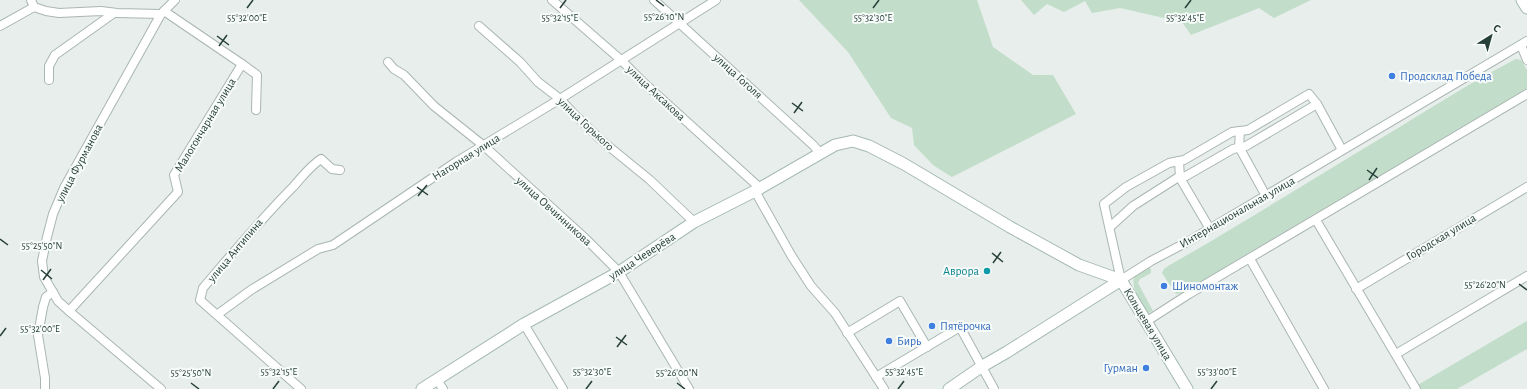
<svg xmlns="http://www.w3.org/2000/svg" width="1527" height="389" viewBox="0 0 1527 389" font-family="'Alegreya Sans',sans-serif">
<style>
.green{fill:#c2ddca}
.lines{fill:none;stroke-linecap:round;stroke-linejoin:round}
.street-casing{stroke:#aab6b2;stroke-width:10}
.secondary-casing{stroke:#a6b9b3;stroke-width:13}
.street{stroke:#fff;stroke-width:8}
.secondary{stroke:#fff;stroke-width:11}
.ticks{fill:none;stroke:#273f39;stroke-width:1.5}
.shop-dot{fill:#3f7fe0;stroke:#f7fbf9;stroke-width:1.5}
.culture-dot{fill:#0f9aa8;stroke:#f7fbf9;stroke-width:1.5}
.labels{text-anchor:middle;dominant-baseline:central;stroke-width:4;stroke-linejoin:round;paint-order:stroke}
.street-label{font-size:12px;fill:#273f39;stroke:#f7fbf9}
.shop-label{font-size:12px;fill:#366cbe;stroke:#f7fbf9;text-anchor:start}
.culture-label{font-size:12px;fill:#0d838f;stroke:#f7fbf9;text-anchor:end}
.ticks-label{font-size:10px;text-anchor:middle;fill:#273f39;stroke:#f7fbf9;stroke-width:4;stroke-linejoin:round;paint-order:stroke}
</style>
<rect width="100%" height="100%" fill="#e7eeeb"/>
<g class="green">
<path d="M799 0H977L993 47 1033 75H1053L1076 114 952 177 933 165 914 145 912 128 891 118 848 52Z"/>
<path d="M1021 0H1311L1274 18 1259 8 1191 35 1182 22 1120 8 1092 13 1085 1 1064 12 1047 4 1034 15Z"/>
<path d="M1516 59 1521 60 1527 70V89C1436 144 1343 197 1252 251 1238 258 1186 295 1176 294L1162 273 1164 269 1168 266C1240 225 1311 180 1383 137 1427 111 1470 82 1516 59Z"/>
<path d="M1148 267 1151 269V273L1140 279 1138 283 1153 311 1148 313C1141 301 1131 291 1134 276Z"/>
<path d="M1527 321V349L1457 389H1411Z"/>
</g>
<g class="lines">
<g class="street-casing">
<g id="street">
<path d="M31 0 34 7 46 11 59 13 101 11 117 13 161 14"/>
<path d="M552 0 621 60 644 83 760 188"/>
<path d="M654 0 813 145 820 153"/>
<path d="M0 26 34 7"/>
<path d="M479 26 520 62 538 82 560 99 572 112 601 140 650 180 694 222"/>
<path d="M1521 45 1527 60"/>
<path d="M388 62 394 69 404 75 434 106 484 146 587 240 619 272 689 389"/>
<path d="M242 64 257 75 256 110"/>
<path d="M49 80V66L55 55 114 13"/>
<path d="M1317 104 1309 94 1248 130 1232 132 1184 160 1169 163 1126 187 1104 204 1121 280 1151 261 1189 241 1527 41"/>
<path d="M1240 131 1239 147 1266 196"/>
<path d="M1179 161 1180 178 1210 229"/>
<path d="M755 191 791 255 811 286 835 313 884 389"/>
<path d="M1316 220 1416 389"/>
<path d="M1110 227 1133 206 1177 178 1186 176 1233 149 1246 146 1317 104 1342 150"/>
<path d="M1250 259 1324 389"/>
<path d="M1356 289 1527 187"/>
<path d="M69 311 178 192 174 175 242 64 164 11"/>
<path d="M218 314 251 290 318 249 333 245 456 162 560 99 716 0"/>
<path d="M1147 321 1189 294 1527 94"/>
<path d="M524 324 563 389"/>
<path d="M847 333 900 301 927 347"/>
<path d="M1396 354 1527 276"/>
<path d="M876 377 960 327 994 389"/>
<path d="M437 380 443 389"/>
<path d="M45 389V378L38 335 43 307 46 297 53 292"/>
<path d="M161 389 69 311 58 301 44 277 42 261 47 237 53 214 64 188 161 14 175 0"/>
<path d="M301 389 200 300 203 288C232 254 261 219 293 187 303 176 309 167 321 159L332 169 340 170"/>
</g>
</g>
<g class="secondary-casing">
<g id="secondary">
<path d="M1522 0 1527 8"/>
<path d="M1121 280 1187 389"/>
<path d="M422 389 524 324 619 272 694 222 755 191 835 145 853 141 869 146 904 164 1010 227 1079 265 1121 280"/>
<path d="M949 389 981 367 1007 352 1121 280"/>
</g>
</g>
<use href="#street" class="street"/>
<use href="#secondary" class="secondary"/>
</g>
<path class="ticks" d="M656 0 664 6M247 8 253 0M560 8 566 0M873 8 879 0M1185 8 1191 0M217 36 229 45M219 46 227 35M792 103 803 111M794 113 802 102M1367 170 1378 178M1369 180 1377 168M417 187 428 195M418 196 427 185M0 239 8 245M992 253 1003 262M993 263 1001 252M41 270 52 279M43 280 51 269M1519 284 1527 290M0 336 6 328M616 337 627 345M617 347 626 335M191 383 199 389M677 383 685 389M273 389 279 381M586 389 592 381M898 389 904 381M1211 389 1217 381"/>
<g class="shop-dot">
<circle cx="1392" cy="76" r="4"/>
<circle cx="1164" cy="286" r="4"/>
<circle cx="932" cy="326" r="4"/>
<circle cx="889" cy="341" r="4"/>
<circle cx="1146" cy="368" r="4"/>
</g>
<circle class="culture-dot" cx="987" cy="271" r="4"/>
<g class="labels">
<g class="street-label">
<text transform="translate(738 76) rotate(42)">улица Гоголя</text>
<text transform="translate(656 93) rotate(43)">улица Аксакова</text>
<text transform="translate(586 124) rotate(43)">улица Горького</text>
<text transform="translate(205 125) rotate(-59)">Малогончарная улица</text>
<text transform="translate(466 157) rotate(-32)">Нагорная улица</text>
<text transform="translate(79 163) rotate(-62)">улица Фурманова</text>
<text transform="translate(554 211) rotate(42)">улица Овчинникова</text>
<text transform="translate(1237 212) rotate(-30)">Интернациональная улица</text>
<text transform="translate(1441 237) rotate(-31)">Городская улица</text>
<text transform="translate(235 250) rotate(-50)">улица Антипина</text>
<text transform="translate(642 256) rotate(-33)">улица Чеверёва</text>
<text transform="translate(1148 324) rotate(59)">Кольцевая улица</text>
</g>
<g class="shop-label">
<text x="1400" y="76">Продсклад Победа</text>
<text x="1172" y="286">Шиномонтаж</text>
<text x="940" y="326">Пятёрочка</text>
<text x="897" y="341">Бирь</text>
<text x="1138" y="368" text-anchor="end">Гурман</text>
</g>
<g class="culture-label">
<text x="979" y="271">Аврора</text>
</g>
</g>
<g class="ticks-label">
<text x="664" y="20">55°26'10"N</text>
<text x="247" y="21">55°32'00"E</text>
<text x="560" y="21">55°32'15"E</text>
<text x="873" y="21">55°32'30"E</text>
<text x="1185" y="21">55°32'45"E</text>
<text x="42" y="249">55°25'50"N</text>
<text x="1485" y="288">55°26'20"N</text>
<text x="40" y="332">55°32'00"E</text>
<text x="279" y="375">55°32'15"E</text>
<text x="592" y="375">55°32'30"E</text>
<text x="904" y="375">55°32'45"E</text>
<text x="1217" y="375">55°33'00"E</text>
<text x="191" y="376">55°25'50"N</text>
<text x="677" y="376">55°26'00"N</text>
</g>
<g transform="translate(1491 36) rotate(37)" stroke="#f7fbf9" stroke-width="3" paint-order="stroke">
<path d="M0-3L7 15L0 10L-7 15Z" fill="#273f39"/>
<text y="-6" font-size="11" font-weight="bold" text-anchor="middle" fill="#273f39">С</text>
</g>
</svg>
